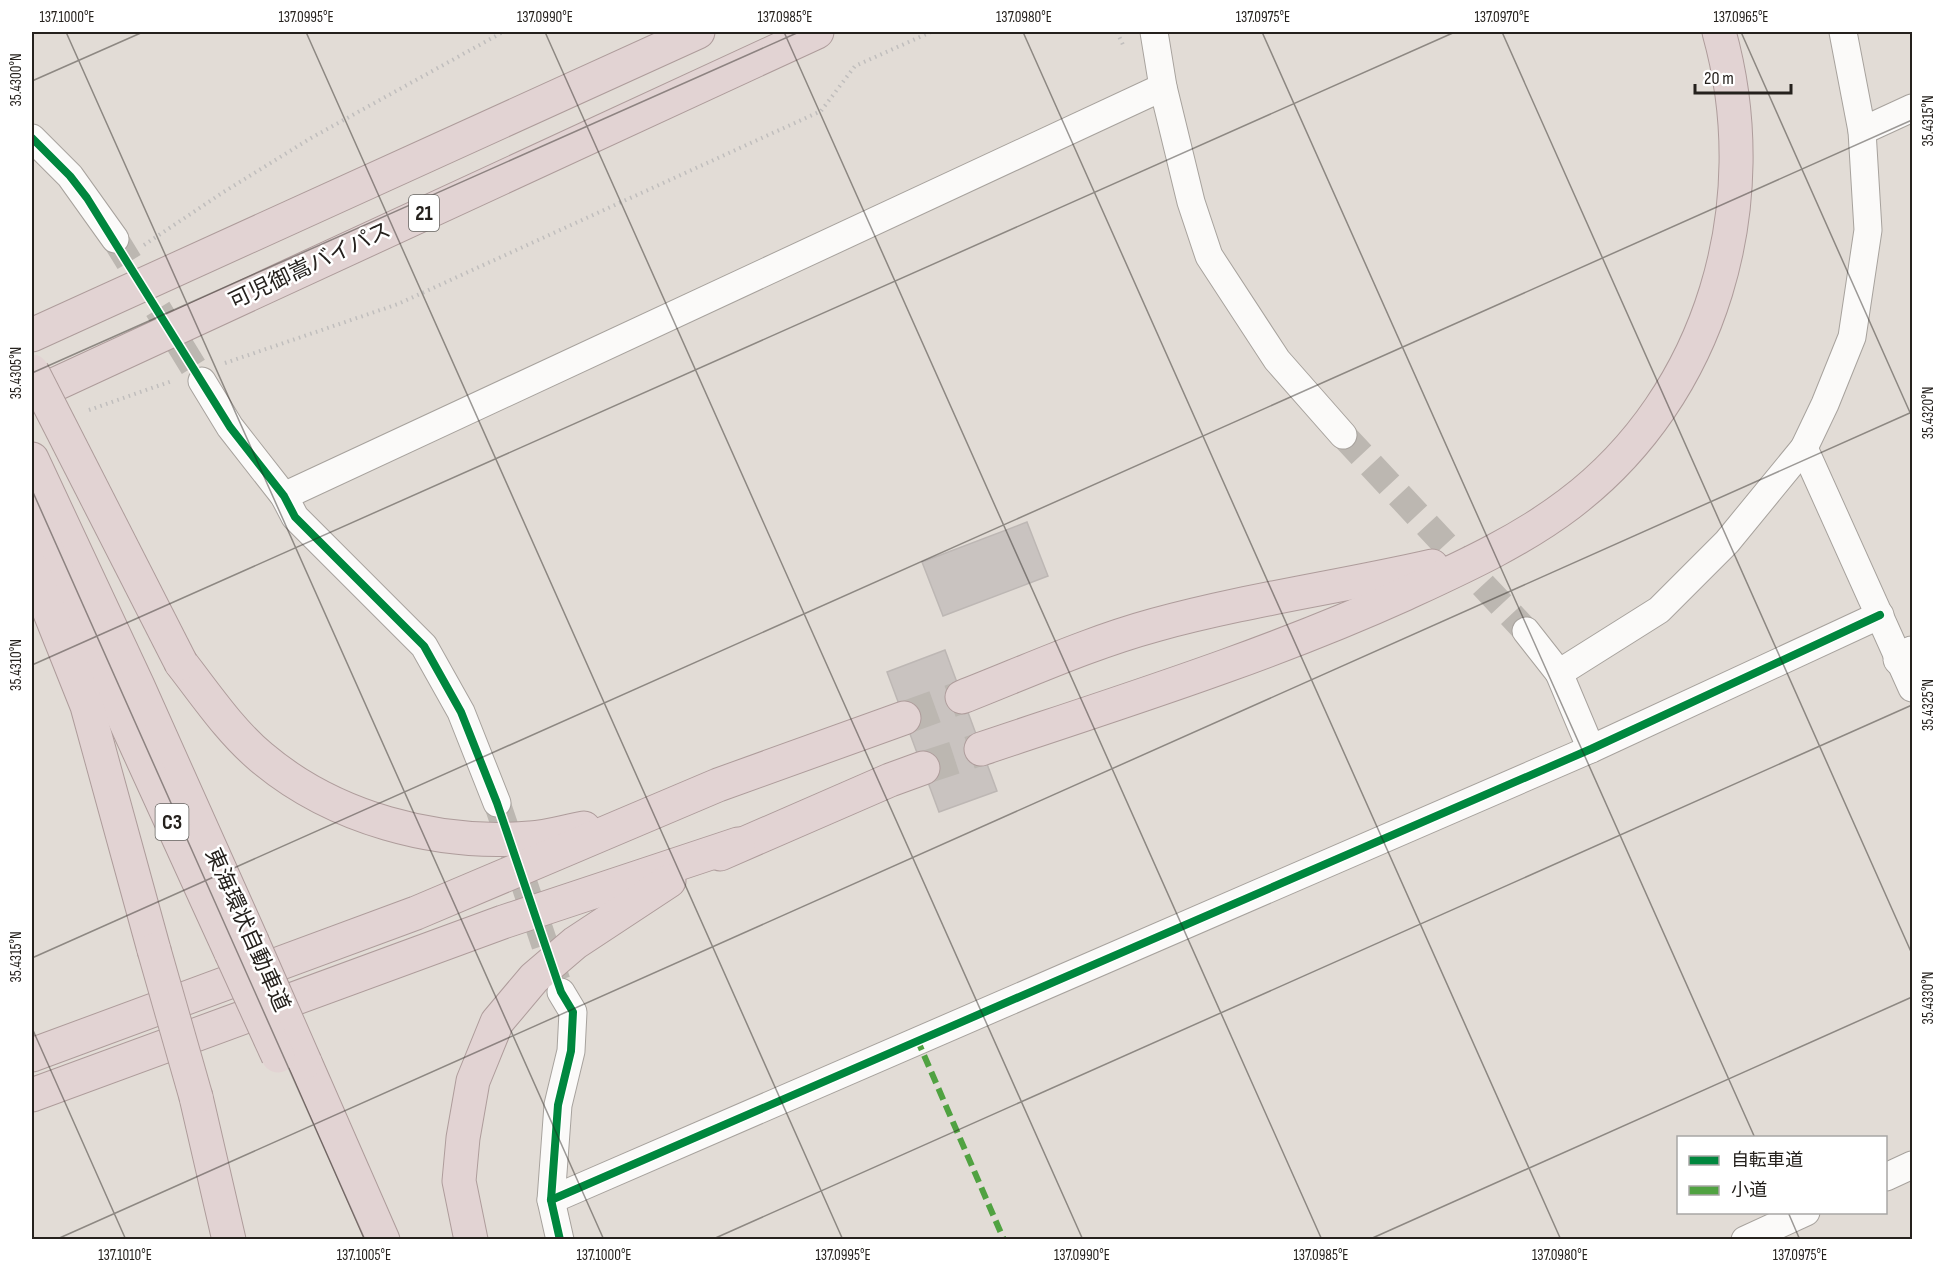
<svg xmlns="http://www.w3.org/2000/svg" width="1944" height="1271" viewBox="0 0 1944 1271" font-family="'Sofia Sans Condensed','Noto Sans JP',sans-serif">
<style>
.building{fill:#c9c3c0;stroke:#bdb7b4;stroke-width:1.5}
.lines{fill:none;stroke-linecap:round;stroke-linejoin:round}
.street-tunnel{stroke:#bcb7b1;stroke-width:27;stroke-dasharray:27 14;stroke-linecap:butt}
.highway-tunnel{stroke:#bcb7b1;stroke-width:33;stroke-dasharray:33 16;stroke-linecap:butt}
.street-casing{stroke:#a7a29d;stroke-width:29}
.secondary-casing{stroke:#a7a29d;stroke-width:35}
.highway-casing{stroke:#ae9c9b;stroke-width:35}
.path{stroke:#c0bebd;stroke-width:4;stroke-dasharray:1.5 4.5;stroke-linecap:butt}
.street{stroke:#fbfaf9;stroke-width:27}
.secondary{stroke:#fbfaf9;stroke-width:33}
.highway{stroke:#e2d3d3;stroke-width:33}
.highway-bridge-casing{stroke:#ae9c9b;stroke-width:35;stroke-linecap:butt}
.highway-bridge{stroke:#e2d3d3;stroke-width:33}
.quiet{stroke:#50a241;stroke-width:6;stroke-dasharray:12 6;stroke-linecap:butt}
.cycleway-casing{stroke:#fff;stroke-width:11}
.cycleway{stroke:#00873e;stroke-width:8}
.ticks{fill:none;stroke:#25211d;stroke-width:1.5;stroke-opacity:0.45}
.labels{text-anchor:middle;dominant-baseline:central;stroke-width:5;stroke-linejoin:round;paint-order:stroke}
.shield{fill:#fff;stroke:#666461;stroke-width:1.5}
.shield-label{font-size:21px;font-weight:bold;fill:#25211d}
.street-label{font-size:22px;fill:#25211d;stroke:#fff}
.neatline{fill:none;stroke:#25211d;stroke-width:2}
.ticks-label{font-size:15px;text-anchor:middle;fill:#25211d}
</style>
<rect width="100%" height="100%" fill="#e2dcd6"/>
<g class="building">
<path d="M1027 522 1048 576 943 616 922 562Z"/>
<path d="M945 650 997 791 939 812 887 672Z"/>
</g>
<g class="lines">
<g class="street-tunnel">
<path d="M115 239 202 381"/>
<path d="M1343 435 1526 631"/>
<path d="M497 803 557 981"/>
</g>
<g class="highway-tunnel">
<path d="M904 718 962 697"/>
<path d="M923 768 981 749"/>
</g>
<g class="street-casing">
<g id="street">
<path d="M1154 32 1163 87 1191 202 1209 256 1277 360 1343 435"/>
<path d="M1862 131 1912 108"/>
<path d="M32 138 70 176 115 239"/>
<path d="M202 381 230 427 284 496 295 517 424 646 461 712 497 803"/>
<path d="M1804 448 1912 688"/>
<path d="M284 496 1163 87"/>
<path d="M1526 631 1559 673"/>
<path d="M1591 749 1559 673 1659 610 1727 542 1804 448 1825 404 1852 337 1868 230 1862 131 1843 32"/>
<path d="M1886 1177 1912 1165"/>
<path d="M551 1200 1591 749 1880 615"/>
<path d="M560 1240 551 1200 558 1105 571 1051 573 1012 561 992"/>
<path d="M1745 1240 1806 1212"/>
</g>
</g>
<g class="secondary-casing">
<path id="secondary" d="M1900 659 1912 653"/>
</g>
<g class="highway-casing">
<g id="highway">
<path d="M32 335 698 32"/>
<path d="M32 395 817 32"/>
<path d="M32 459 138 686 252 941"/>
<path d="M32 517 231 953"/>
<path d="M32 568 87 706 154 950"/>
<path d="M181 663C206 695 230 731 261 757 333 818 436 846 530 838 548 837 566 831 584 828"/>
<path d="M962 697C1026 672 1089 643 1155 625 1246 600 1340 587 1432 566"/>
<path d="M981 749C1124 701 1268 656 1405 594 1461 568 1519 542 1569 504 1713 395 1767 203 1719 32"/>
<path d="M720 854 890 780 923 768"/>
<path d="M32 1055 416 913 718 785 904 718"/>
<path d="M305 1062 383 1240"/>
<path d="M32 1095 503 922 738 844"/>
<path d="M196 1097 229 1240"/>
<path d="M471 1240 459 1181 463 1138 473 1081 497 1022 534 978 575 943 669 881"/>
</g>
</g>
<g class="path">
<path d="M1117 32 1124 47"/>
<path d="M144 245 222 193 311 138 503 32"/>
<path d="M225 363 398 304 821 111 855 66 931 32"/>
<path d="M89 410 172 381"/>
</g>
<use href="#street" class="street"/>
<use href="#secondary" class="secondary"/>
<use href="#highway" class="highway"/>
<g class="highway-bridge-casing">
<g id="highway-bridge">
<path d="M32 371 181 663"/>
<path d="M252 941 305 1062"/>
<path d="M154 950 196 1097"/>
<path d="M231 953 278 1056"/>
</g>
</g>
<use href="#highway-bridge" class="highway-bridge"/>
<path class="quiet" d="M917 1039 1004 1240"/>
<g class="cycleway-casing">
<g id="cycleway">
<path d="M32 138 70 176 87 198 230 427 284 496 295 517 424 646 461 712 497 803 561 992 573 1012 571 1051 558 1105 551 1200 560 1240"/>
<path d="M551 1200 1591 749 1880 615"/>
</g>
</g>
<use href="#cycleway" class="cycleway"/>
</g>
<path class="ticks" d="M66 32 604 1240M306 32 843 1240M545 32 1083 1240M784 32 1322 1240M1023 32 1561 1240M1262 32 1755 1138M1502 32 1912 954M1741 32 1912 417M32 81 143 32M32 373 799 32M32 490 365 1240M32 665 1455 32M32 958 1912 120M32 1028 126 1240M1788 1212 1800 1240M55 1240 1912 412M711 1240 1912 705M1368 1240 1912 997"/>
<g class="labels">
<g class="shield">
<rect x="409" y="195" width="30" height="36" rx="4.5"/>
<rect x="155.5" y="804" width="33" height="36" rx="4.5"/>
</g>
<g class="shield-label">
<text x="424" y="213">21</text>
<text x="172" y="822">C3</text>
</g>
<g class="street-label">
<text transform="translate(310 266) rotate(-25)">可児御嵩バイパス</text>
<text transform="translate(247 930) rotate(66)">東海環状自動車道</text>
</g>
</g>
<rect width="1944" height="1271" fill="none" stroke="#ffffff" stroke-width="66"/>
<rect x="1677" y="1136" width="210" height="78" fill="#ffffff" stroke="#a8a6a5" stroke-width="1.5"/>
<rect x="1689" y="1156" width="30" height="9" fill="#00873e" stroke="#a8a6a5" stroke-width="1.5"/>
<text x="1731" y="1166" font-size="18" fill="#25211d">自転車道</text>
<rect x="1689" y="1186" width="30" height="9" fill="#50a241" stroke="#a8a6a5" stroke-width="1.5"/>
<text x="1731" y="1196" font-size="18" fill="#25211d">小道</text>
<path d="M1695 84v9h96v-9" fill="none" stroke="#25211d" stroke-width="3"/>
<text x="1704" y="84" font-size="18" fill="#25211d" stroke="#ffffff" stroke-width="4.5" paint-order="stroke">20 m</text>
<rect x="33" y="33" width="1878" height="1205" class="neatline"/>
<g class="ticks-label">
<text x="67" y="22">137.1000°E</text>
<text x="306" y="22">137.0995°E</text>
<text x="545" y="22">137.0990°E</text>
<text x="785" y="22">137.0985°E</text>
<text x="1024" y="22">137.0980°E</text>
<text x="1263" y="22">137.0975°E</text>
<text x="1502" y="22">137.0970°E</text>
<text x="1741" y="22">137.0965°E</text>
<text transform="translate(16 80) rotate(-90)" y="5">35.4300°N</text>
<text transform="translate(1928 121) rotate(-90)" y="5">35.4315°N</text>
<text transform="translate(16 373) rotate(-90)" y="5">35.4305°N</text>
<text transform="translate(1928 413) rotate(-90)" y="5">35.4320°N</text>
<text transform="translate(16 665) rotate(-90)" y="5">35.4310°N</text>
<text transform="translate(1928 705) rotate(-90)" y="5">35.4325°N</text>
<text transform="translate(16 957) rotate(-90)" y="5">35.4315°N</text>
<text transform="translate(1928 998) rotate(-90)" y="5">35.4330°N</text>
<text x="125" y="1260">137.1010°E</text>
<text x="364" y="1260">137.1005°E</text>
<text x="604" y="1260">137.1000°E</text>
<text x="843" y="1260">137.0995°E</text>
<text x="1082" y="1260">137.0990°E</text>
<text x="1321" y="1260">137.0985°E</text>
<text x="1560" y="1260">137.0980°E</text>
<text x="1800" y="1260">137.0975°E</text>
</g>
</svg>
